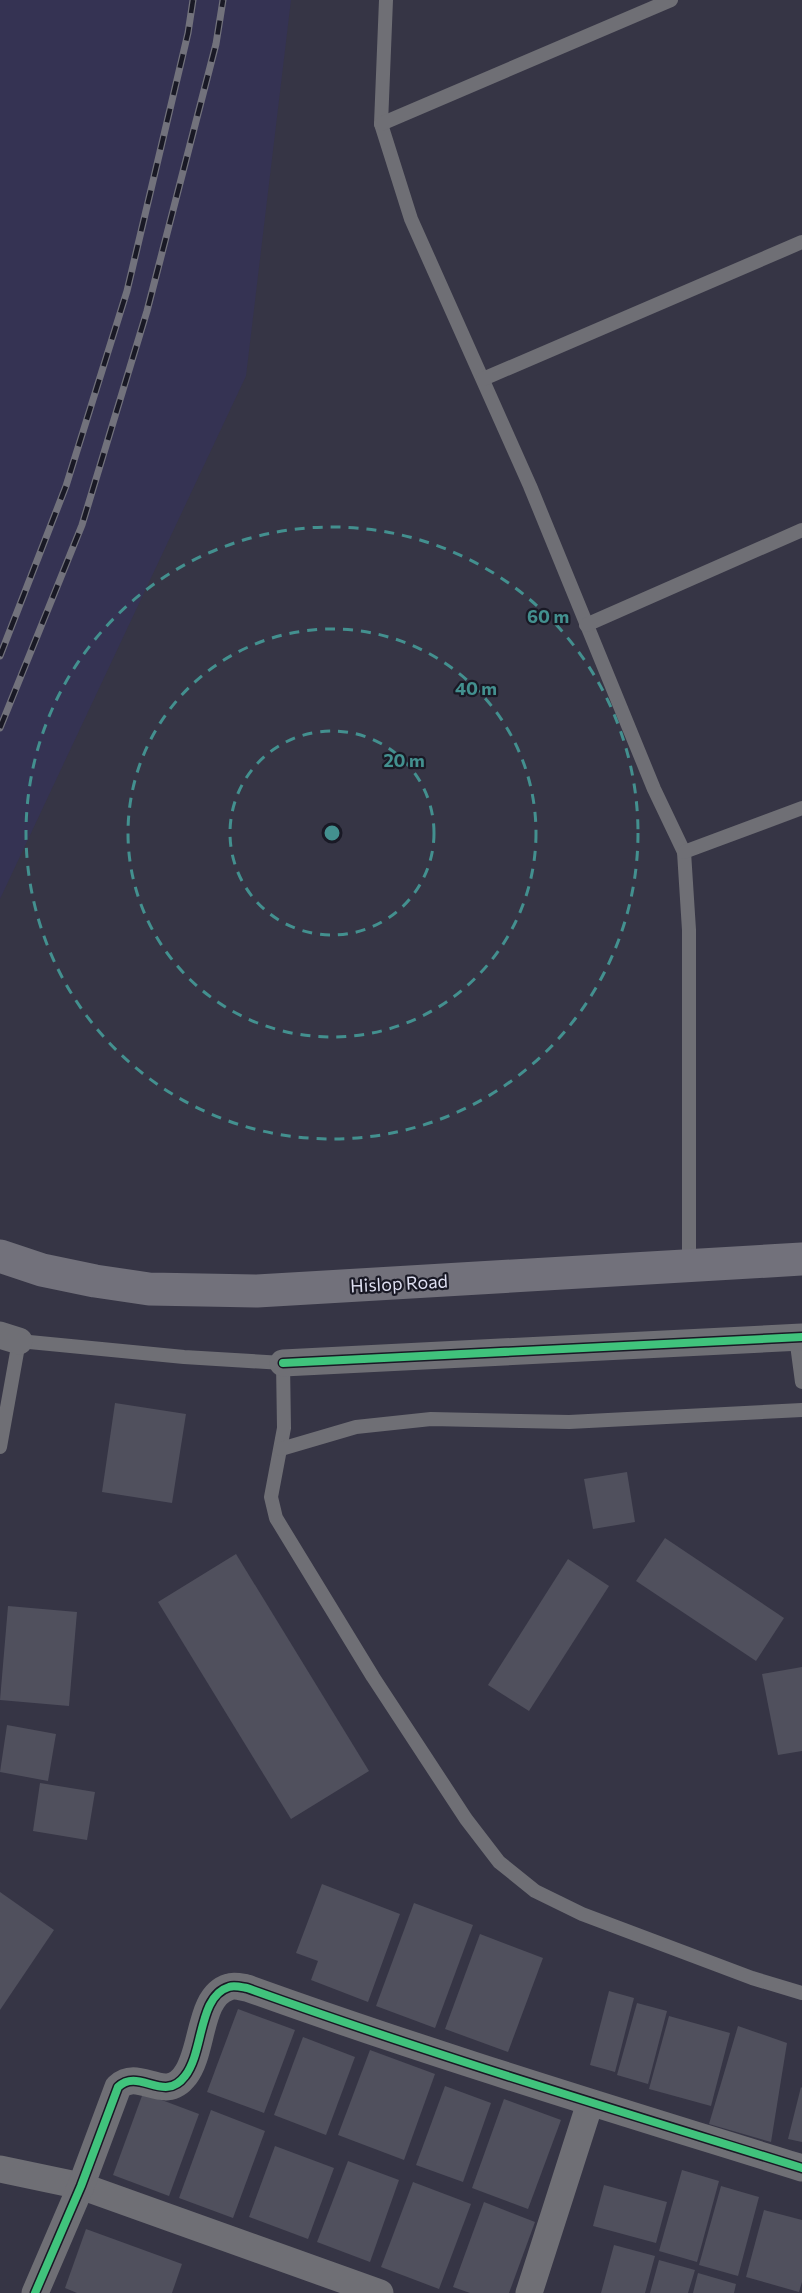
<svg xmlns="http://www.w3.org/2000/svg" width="802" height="2293" viewBox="0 0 802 2293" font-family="Commissioner,sans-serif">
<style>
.built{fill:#353353}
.building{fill:#50505d}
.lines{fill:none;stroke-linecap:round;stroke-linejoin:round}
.lane{stroke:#6f6f75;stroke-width:14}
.street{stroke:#6f6f75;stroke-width:27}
.secondary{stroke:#72717b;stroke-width:33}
.rail-casing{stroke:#72727c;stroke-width:7}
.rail{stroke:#191925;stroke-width:4.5;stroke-dasharray:14;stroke-linecap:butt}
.cycleway-casing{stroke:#191925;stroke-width:11}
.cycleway{stroke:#40c37c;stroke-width:8}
.ring{fill:none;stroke:#43908f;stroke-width:3;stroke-dasharray:10 8}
.labels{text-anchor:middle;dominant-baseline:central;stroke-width:4.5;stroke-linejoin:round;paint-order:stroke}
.street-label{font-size:18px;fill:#dedff1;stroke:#191925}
.centre{fill:#43908f;stroke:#191925;stroke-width:3}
.ring-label{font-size:18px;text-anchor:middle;font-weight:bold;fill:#43908f;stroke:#191925;stroke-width:4.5;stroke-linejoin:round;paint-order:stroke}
</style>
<rect width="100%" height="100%" fill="#363545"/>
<path class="built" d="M0 0H291L246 376 0 899Z"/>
<g class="building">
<path d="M115 1403 186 1414 172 1503 102 1492Z"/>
<path d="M627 1472 635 1522 593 1529 584 1479Z"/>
<path d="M665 1538 784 1618 756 1661 636 1581Z"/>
<path d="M236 1554 369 1771 291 1819 158 1602Z"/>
<path d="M568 1559 609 1586 529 1711 488 1685Z"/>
<path d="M8 1606 77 1612 69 1706 0 1700Z"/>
<path d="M802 1667V1751L778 1755 762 1674Z"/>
<path d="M7 1725 56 1734 48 1781 0 1772Z"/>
<path d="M40 1783 95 1792 87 1840 33 1831Z"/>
<path d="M322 1884 400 1914 368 2002 311 1980 318 1961 296 1953Z"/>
<path d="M0 1892 54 1930 0 2010Z"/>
<path d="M414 1903 473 1925 435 2028 376 2006Z"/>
<path d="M480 1934 543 1958 508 2052 445 2029Z"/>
<path d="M609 1991 634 1998 615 2072 590 2065Z"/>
<path d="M637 2003 667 2011 648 2084 617 2075Z"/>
<path d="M238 2009 295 2030 264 2113 207 2092Z"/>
<path d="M669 2016 730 2033 711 2106 649 2089Z"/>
<path d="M738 2026 787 2043 771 2142 709 2124Z"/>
<path d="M303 2037 355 2057 326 2135 274 2115Z"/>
<path d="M370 2050 435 2074 404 2160 338 2135Z"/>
<path d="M445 2086 491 2103 463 2182 416 2165Z"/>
<path d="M801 2087 802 2088V2142L788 2139Z"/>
<path d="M143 2093 199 2114 169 2196 113 2175Z"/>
<path d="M504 2099 561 2120 528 2209 472 2188Z"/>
<path d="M211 2110 265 2131 233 2218 179 2198Z"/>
<path d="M275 2146 334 2168 308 2239 249 2217Z"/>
<path d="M348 2161 399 2180 370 2262 317 2242Z"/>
<path d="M682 2170 719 2181 697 2262 659 2251Z"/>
<path d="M413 2182 471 2204 439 2289 381 2267Z"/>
<path d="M604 2185 667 2202 656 2243 593 2226Z"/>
<path d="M721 2186 759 2197 738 2276 699 2265Z"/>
<path d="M484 2202 535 2222 509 2293H470L453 2287Z"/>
<path d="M764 2210 802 2220V2282L799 2292 746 2277Z"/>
<path d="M86 2229 182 2264 172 2293H77L65 2288Z"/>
<path d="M614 2245 655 2256 645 2293H601Z"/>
<path d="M659 2260 695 2270 688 2293H650Z"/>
<path d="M698 2273 736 2284 734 2293H693Z"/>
</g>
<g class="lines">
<g class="lane">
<path d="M386 0 381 124 411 219 530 486 654 789 684 852 689 930V1266"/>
<path d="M381 124 671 0"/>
<path d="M483 379 802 242"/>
<path d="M586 625 802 530"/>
<path d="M684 852 802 808"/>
<path d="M796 1337 802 1382"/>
<path d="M0 1447 19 1341 184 1357 283 1363 284 1428 271 1497 276 1518 373 1677 466 1819 499 1862 535 1891 582 1914 752 1978 802 1993"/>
<path d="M281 1449 356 1427 431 1419 569 1422 802 1410"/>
</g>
<g class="street">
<path d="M0 1335 19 1341"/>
<path d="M283 1363 802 1337"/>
<path d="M0 2169 81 2186 380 2293"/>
<path d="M35 2293 81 2186 118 2087C139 2067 164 2104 185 2076 204 2052 198 1996 229 1987 234 1985 241 1987 247 1988 430 2054 616 2110 802 2168"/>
<path d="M529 2293 590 2103"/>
</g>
<path class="secondary" d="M0 1256 42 1270 95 1281 149 1289 257 1291 802 1259"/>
<g class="rail-casing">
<g id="rail">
<path d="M0 656 66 486 127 291 188 33 193 0"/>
<path d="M0 728 82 525 147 311 216 44 223 0"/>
</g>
</g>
<use href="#rail" class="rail"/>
<g class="cycleway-casing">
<g id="cycleway">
<path d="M283 1363 802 1337"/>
<path d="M35 2293 81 2186 118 2087C139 2067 164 2104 185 2076 204 2052 198 1996 229 1987 234 1985 241 1987 247 1988 430 2054 616 2110 802 2168"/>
</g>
</g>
<use href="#cycleway" class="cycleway"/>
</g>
<g class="ring">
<circle cx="332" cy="833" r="102"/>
<circle cx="332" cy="833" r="204"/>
<circle cx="332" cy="833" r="306"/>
</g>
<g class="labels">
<g class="street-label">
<text transform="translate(399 1283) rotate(-3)">Hislop Road</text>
</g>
</g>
<circle cx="332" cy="833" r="9" class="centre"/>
<g class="ring-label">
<text x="548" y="623">60 m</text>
<text x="476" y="695">40 m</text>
<text x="404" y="767">20 m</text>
</g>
</svg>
